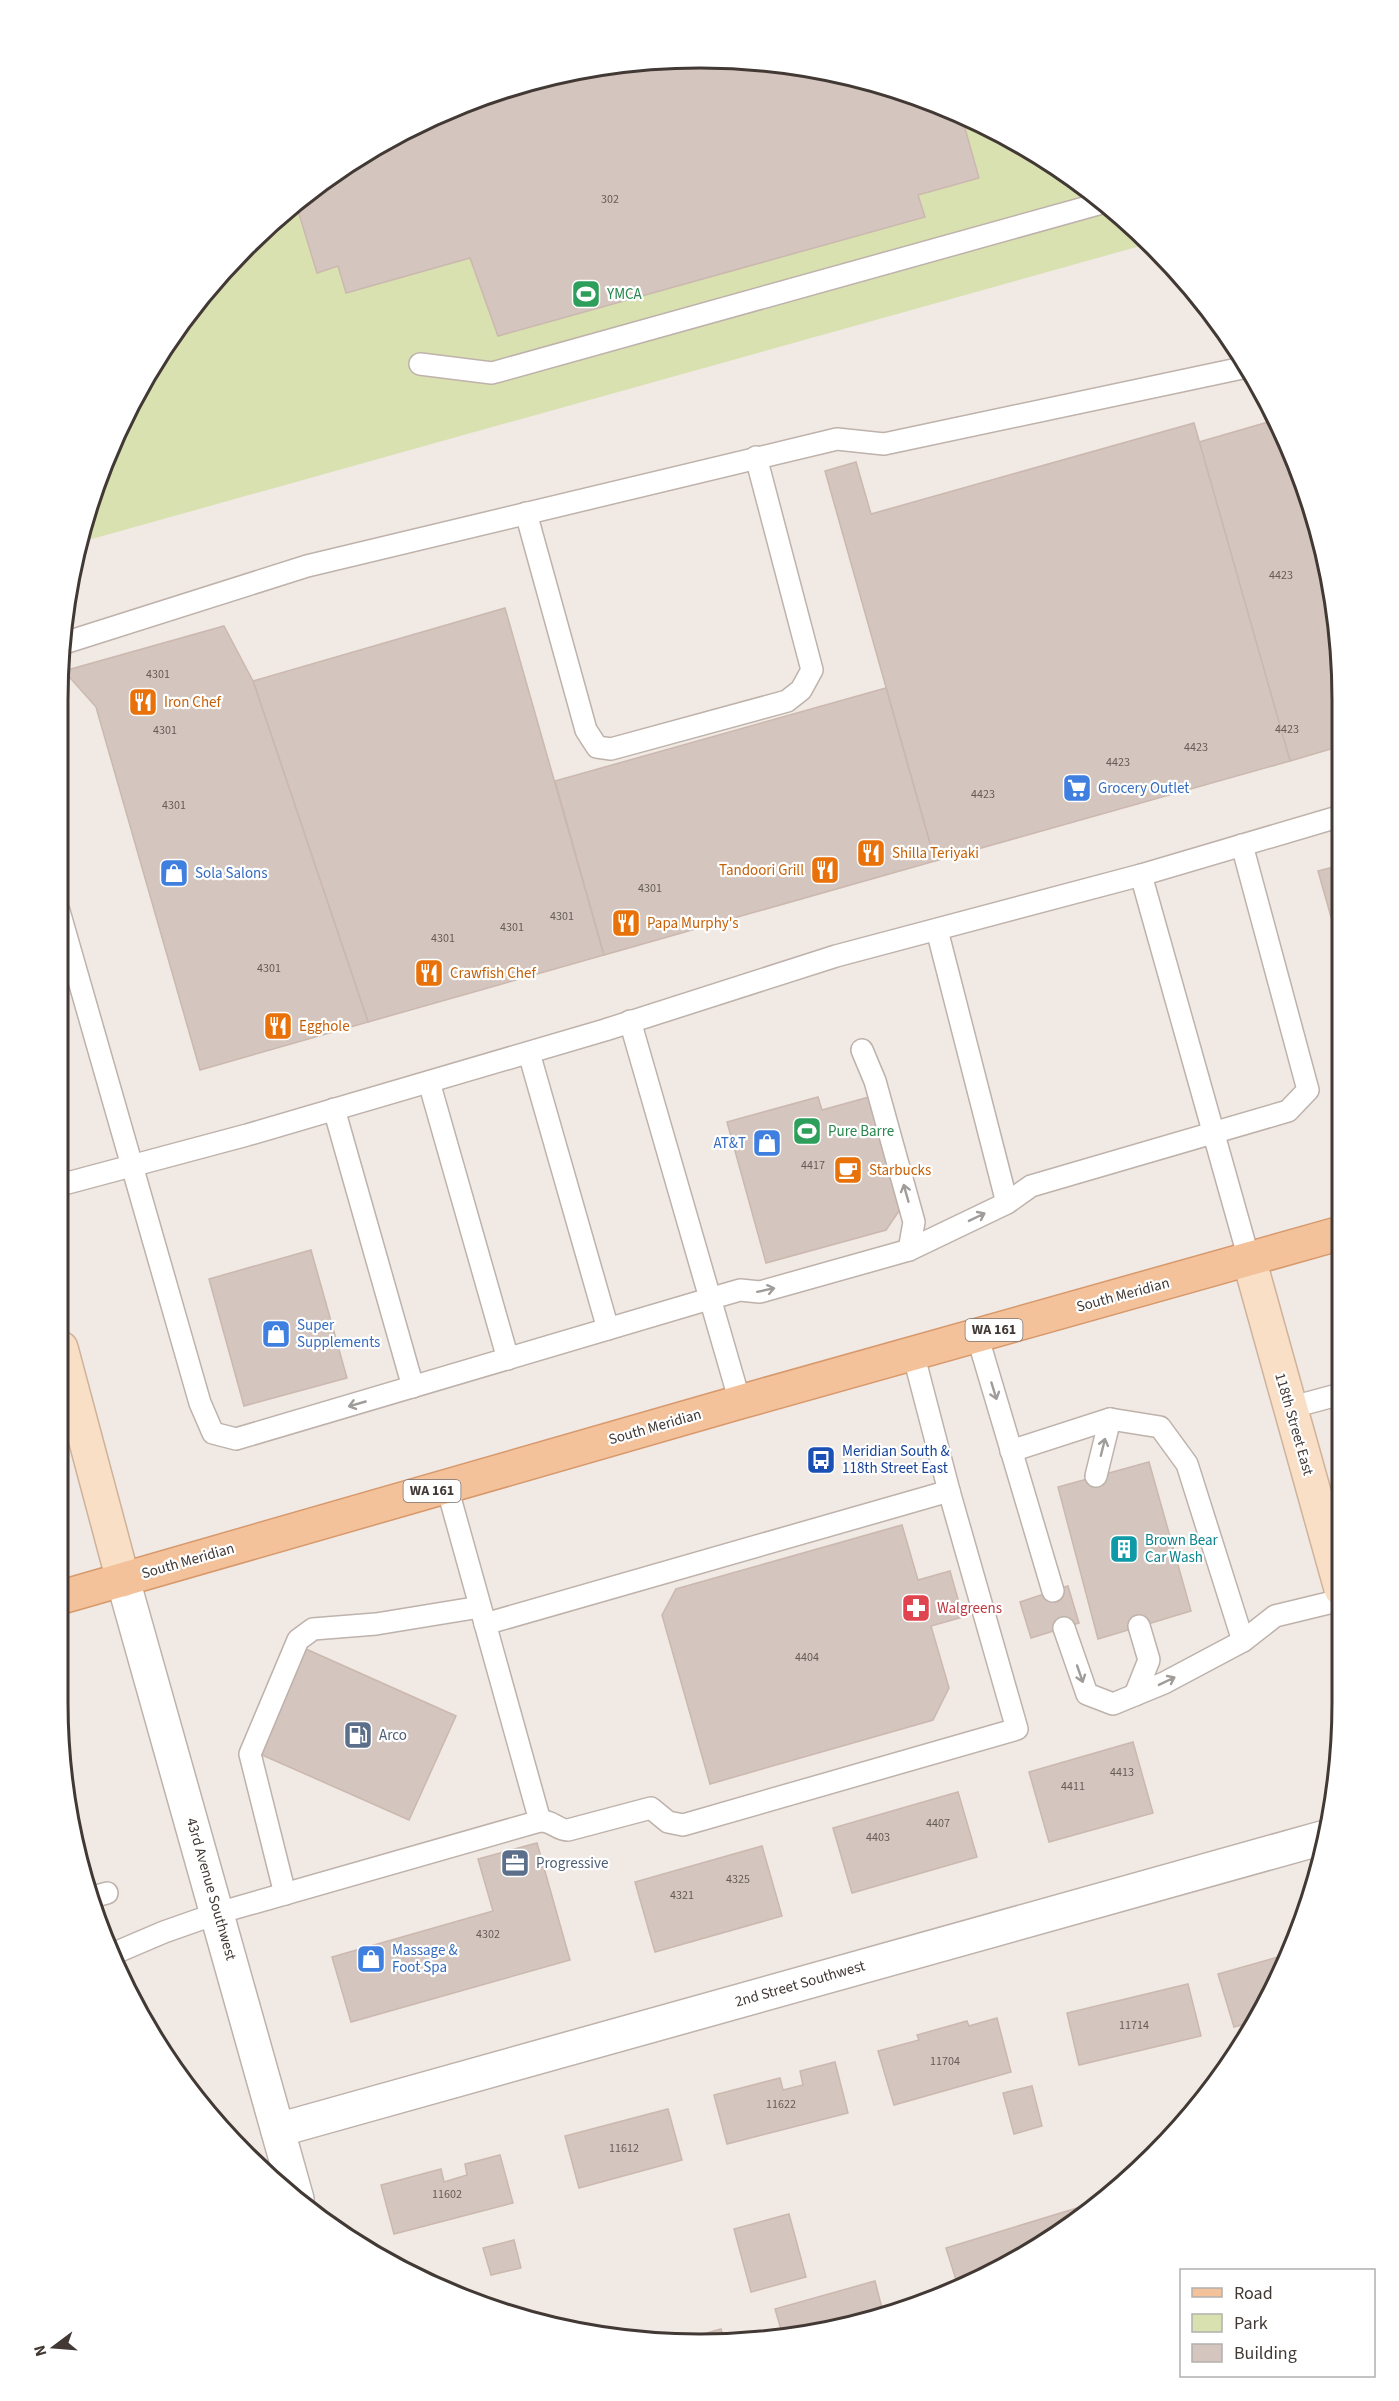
<svg xmlns="http://www.w3.org/2000/svg" width="1399" height="2401" viewBox="0 0 1399 2401" font-family="'Source Sans 3',sans-serif">
<style>
.green{fill:#d9e1b1}
.building{fill:#d4c5be;stroke:#cbb8af;stroke-width:1.5}
.lines{fill:none;stroke-linecap:round;stroke-linejoin:round}
.lane-casing{stroke:#beb2ab;stroke-width:24}
.street-casing{stroke:#beb2ab;stroke-width:36}
.secondary-casing{stroke:#cfb29b;stroke-width:36}
.primary-casing{stroke:#d7996c;stroke-width:36}
.lane{stroke:#fff;stroke-width:21}
.street{stroke:#fff;stroke-width:33}
.secondary{stroke:#f9dfc6;stroke-width:33}
.primary{stroke:#f4c29a;stroke-width:33}
.oneway{stroke:#a09c9a}
.labels{text-anchor:middle;dominant-baseline:central;stroke-width:4.5;stroke-linejoin:round;paint-order:stroke}
.number-label{font-size:12px;fill:#665c57}
.shield{fill:#fff;stroke:#7b7472;stroke-width:1.5}
.shield-label{font-size:14px;font-weight:bold;fill:#423935}
.leisure-label{font-size:15px;fill:#27864d;stroke:#fff;text-anchor:start}
.food-label{font-size:15px;fill:#c56008;stroke:#fff;text-anchor:start}
.shop-label{font-size:15px;fill:#366cbe;stroke:#fff;text-anchor:start}
.street-label{font-size:15px;fill:#423935;stroke:#fff}
.transit-label{font-size:15px;fill:#164399;stroke:#fff;text-anchor:start}
.culture-label{font-size:15px;fill:#0d838f;stroke:#fff;text-anchor:start}
.health-label{font-size:15px;fill:#be3a42;stroke:#fff;text-anchor:start}
.service-label{font-size:15px;fill:#4e5e75;stroke:#fff;text-anchor:start}
.rim{fill:none;stroke:#423935;stroke-width:3}
</style>
<rect width="100%" height="100%" fill="#f0e9e4"/>
<path class="green" d="M699 57 825 69 945 106 1056 165 1151 243 81 542 91 493 165 343 245 245 342 165 574 69Z"/>
<g class="building">
<path d="M699 57 825 69 945 106 961 114 979 178 918 195 925 217 498 336 470 258 346 293 338 266 317 273 296 204 342 165 453 106 574 69Z"/>
<path d="M1275 420 1308 493 1341 657V746L1290 761 1199 442Z"/>
<path d="M1194 423 1290 761 935 861 825 471 856 462 871 514Z"/>
<path d="M505 608 604 955 368 1022 253 681Z"/>
<path d="M224 626 253 681 368 1022 200 1070 96 707 64 671Z"/>
<path d="M886 688 935 861 604 955 555 781Z"/>
<path d="M1341 865V952L1318 871Z"/>
<path d="M818 1097 822 1110 869 1097 901 1208 886 1230 766 1263 727 1122Z"/>
<path d="M311 1250 347 1378 244 1406 209 1279Z"/>
<path d="M1149 1462 1191 1611 1098 1639 1058 1487Z"/>
<path d="M902 1525 918 1580 950 1571 963 1617 931 1626 949 1688 933 1720 710 1784 662 1615 676 1589Z"/>
<path d="M1068 1586 1079 1623 1031 1638 1020 1602Z"/>
<path d="M306 1649 456 1716 409 1820 260 1754Z"/>
<path d="M1133 1742 1153 1813 1049 1842 1029 1772Z"/>
<path d="M958 1792 977 1857 852 1893 833 1828Z"/>
<path d="M537 1843 570 1960 351 2022 332 1957 493 1911 478 1859Z"/>
<path d="M762 1846 782 1916 655 1952 635 1882Z"/>
<path d="M1285 1955 1252 2022 1234 2027 1218 1974Z"/>
<path d="M1188 1984 1201 2036 1079 2065 1067 2013Z"/>
<path d="M997 2018 1011 2072 894 2105 878 2051 919 2040 917 2035 967 2021 969 2026Z"/>
<path d="M835 2062 848 2113 727 2144 714 2095 780 2078 783 2090 803 2085 800 2071Z"/>
<path d="M1032 2086 1042 2126 1014 2134 1003 2093Z"/>
<path d="M668 2109 682 2160 579 2188 565 2136Z"/>
<path d="M500 2155 513 2203 394 2234 381 2185 441 2169 444 2182 467 2175 465 2164Z"/>
<path d="M1077 2208 1080 2218 1020 2258 958 2286 946 2248Z"/>
<path d="M789 2214 806 2277 751 2292 734 2229Z"/>
<path d="M514 2240 521 2268 491 2275 483 2248Z"/>
<path d="M875 2281 884 2316 825 2332 783 2336 775 2309Z"/>
<path d="M721 2329 725 2342 700 2344 679 2341Z"/>
</g>
<g class="lines">
<g class="lane-casing">
<g id="lane">
<path d="M420 364 492 373 1102 203"/>
<path d="M526 513 586 730 597 747 611 749 787 701 801 690 812 670 756 457"/>
<path d="M61 644 307 566 837 439 884 444 1247 367"/>
<path d="M1141 875 1249 1259"/>
<path d="M59 911 200 1403 213 1433 236 1439 709 1299 740 1290 760 1292 909 1250 1007 1203 1031 1186 1288 1111 1308 1090 1242 845"/>
<path d="M937 930 1007 1203"/>
<path d="M630 1021 740 1402"/>
<path d="M862 1050 875 1081 914 1222 909 1250"/>
<path d="M529 1053 608 1329"/>
<path d="M429 1082 508 1359"/>
<path d="M334 1109 413 1387"/>
<path d="M60 1185 247 1135 605 1030 836 956 1141 875 1341 816"/>
<path d="M977 1335 1053 1591"/>
<path d="M1289 1408 1341 1394"/>
<path d="M1011 1451 1110 1419 1160 1427 1187 1464 1243 1641"/>
<path d="M1096 1476 1110 1419"/>
<path d="M447 1487 540 1821"/>
<path d="M485 1624 949 1491"/>
<path d="M1064 1628 1087 1694 1113 1704 1164 1683 1243 1641 1275 1616 1341 1600"/>
<path d="M1135 1695 1149 1660 1139 1626"/>
<path d="M285 1894 250 1754 298 1640 313 1629 376 1624 480 1607"/>
<path d="M89 1898 107 1893"/>
<path d="M110 1955 164 1932 218 1913 540 1821C552 1820 557 1830 568 1830L651 1808 668 1822 683 1825 1017 1729 949 1491 913 1353"/>
</g>
</g>
<g class="street-casing">
<g id="street">
<path d="M123 1580 297 2199"/>
<path d="M278 2130 1322 1838"/>
</g>
</g>
<g class="secondary-casing">
<g id="secondary">
<path d="M1249 1259 1341 1589"/>
<path d="M61 1348 123 1580"/>
</g>
</g>
<g class="primary-casing">
<path id="primary" d="M62 1597 740 1402 1341 1233"/>
</g>
<use href="#lane" class="lane"/>
<use href="#street" class="street"/>
<use href="#secondary" class="secondary"/>
<use href="#primary" class="primary"/>
</g>
<defs><path id="oneway-shaft" d="M-6 0H5M1.5-3L5.5 0L1.5 3" fill="none" stroke-width="1.6" stroke-linecap="round" stroke-linejoin="round" transform="scale(1.5)"/></defs>
<g class="oneway">
<use href="#oneway-shaft" transform="translate(906 1193) rotate(-106)"/>
<use href="#oneway-shaft" transform="translate(977 1217) rotate(-26)"/>
<use href="#oneway-shaft" transform="translate(766 1290) rotate(-12)"/>
<use href="#oneway-shaft" transform="translate(994 1391) rotate(73)"/>
<use href="#oneway-shaft" transform="translate(357 1404) rotate(164)"/>
<use href="#oneway-shaft" transform="translate(1103 1447) rotate(-76)"/>
<use href="#oneway-shaft" transform="translate(1080 1674) rotate(71)"/>
<use href="#oneway-shaft" transform="translate(1167 1681) rotate(-26)"/>
</g>
<defs>
<g id="stadium-square" transform="scale(1.5)"><rect x="-9" y="-9" width="18" height="18" rx="4" fill="#2e9e5b" stroke="#fff"/><path d="M0-5a6.5 5 0 1 0 0 10a6.5 5 0 1 0 0-10ZM-3.5-1.8h7v3.6h-7Z" fill="#fff"/></g>
<g id="restaurant-square" transform="scale(1.5)"><rect x="-9" y="-9" width="18" height="18" rx="4" fill="#e8710a" stroke="#fff"/><path d="M-5-6h1v4h1v-4h1v4h1v-4h1v5L-1.5 .5V6h-2V.5L-5-1ZM5-6V6H3V1.5H1.5Q1.5-4 5-6Z" fill="#fff"/></g>
<g id="supermarket-square" transform="scale(1.5)"><rect x="-9" y="-9" width="18" height="18" rx="4" fill="#3f7fe0" stroke="#fff"/><path d="M-6-5.5h2.5l.6 2H6L4.5 2H-2.5L-4.4-4H-6ZM-1.5 3.2a1.3 1.3 0 1 0 .1 0ZM3 3.2a1.3 1.3 0 1 0 .1 0Z" fill="#fff"/></g>
<g id="shop-square" transform="scale(1.5)"><rect x="-9" y="-9" width="18" height="18" rx="4" fill="#3f7fe0" stroke="#fff"/><path d="M-5-2.5h2.3a2.7 3.5 0 0 1 5.4 0H5L5.5 6h-11ZM-1.5-2.5h3a1.5 2.3 0 0 0-3 0Z" fill="#fff"/></g>
<g id="cafe-square" transform="scale(1.5)"><rect x="-9" y="-9" width="18" height="18" rx="4" fill="#e8710a" stroke="#fff"/><path d="M-5.5-4.5H6V0H3Q3 3.5 0 3.5H-2.5Q-5.5 3.5-5.5 0ZM3-3.2v2h1.7v-2ZM-6 4.5H4V6H-6Z" fill="#fff"/></g>
<g id="bus-square" transform="scale(1.5)"><rect x="-9" y="-9" width="18" height="18" rx="4" fill="#1a4fb4" stroke="#fff"/><path d="M-5-6H5V4H4V6H2V4H-2V6H-4V4H-5ZM-3.5-4V0h7V-4ZM-3.5 1.2v1.5H-2V1.2ZM2 1.2v1.5H3.5V1.2Z" fill="#fff"/></g>
<g id="building-square" transform="scale(1.5)"><rect x="-9" y="-9" width="18" height="18" rx="4" fill="#0f9aa8" stroke="#fff"/><path d="M-4-6H4V6H1V3H-1V6H-4ZM-2.5-4.3h1.7v1.8h-1.7ZM.8-4.3h1.7v1.8H.8ZM-2.5-1h1.7V.8h-1.7ZM.8-1h1.7V.8H.8Z" fill="#fff"/></g>
<g id="pharmacy-square" transform="scale(1.5)"><rect x="-9" y="-9" width="18" height="18" rx="4" fill="#e0444e" stroke="#fff"/><path d="M-2-6h4v4h4v4h-4v4h-4v-4h-4v-4h4Z" fill="#fff"/></g>
<g id="fuel-square" transform="scale(1.5)"><rect x="-9" y="-9" width="18" height="18" rx="4" fill="#5c6f8a" stroke="#fff"/><path d="M-5.5-6h7V0h2V4h1.3V-2.5L3-4.5l.8-.8L6-3V5H2.5V1h-1V6h-7ZM-4.2-4.7v3.2H.2V-4.7Z" fill="#fff"/></g>
<g id="office-square" transform="scale(1.5)"><rect x="-9" y="-9" width="18" height="18" rx="4" fill="#5c6f8a" stroke="#fff"/><path d="M-6-3h4V-5.5h4V-3h4V5H-6ZM-1-4.5V-3h2v-1.5ZM-6 0V1H6V0Z" fill="#fff"/></g>
</defs>
<g fill-rule="evenodd">
<use href="#stadium-square" x="586" y="294"/>
<use href="#restaurant-square" x="143" y="702"/>
<use href="#supermarket-square" x="1077" y="788"/>
<use href="#restaurant-square" x="871" y="853"/>
<use href="#restaurant-square" x="825" y="870"/>
<use href="#shop-square" x="174" y="873"/>
<use href="#restaurant-square" x="626" y="923"/>
<use href="#restaurant-square" x="429" y="973"/>
<use href="#restaurant-square" x="278" y="1026"/>
<use href="#stadium-square" x="807" y="1131"/>
<use href="#shop-square" x="767" y="1143"/>
<use href="#cafe-square" x="848" y="1170"/>
<use href="#shop-square" x="276" y="1334"/>
<use href="#bus-square" x="821" y="1460"/>
<use href="#building-square" x="1124" y="1549"/>
<use href="#pharmacy-square" x="916" y="1608"/>
<use href="#fuel-square" x="358" y="1735"/>
<use href="#office-square" x="515" y="1863"/>
<use href="#shop-square" x="371" y="1959"/>
</g>
<g class="labels">
<g class="number-label">
<text x="610" y="199">302</text>
<text x="1281" y="575">4423</text>
<text x="158" y="674">4301</text>
<text x="1287" y="729">4423</text>
<text x="165" y="730">4301</text>
<text x="1196" y="747">4423</text>
<text x="1118" y="762">4423</text>
<text x="983" y="794">4423</text>
<text x="174" y="805">4301</text>
<text x="650" y="888">4301</text>
<text x="562" y="916">4301</text>
<text x="512" y="927">4301</text>
<text x="443" y="938">4301</text>
<text x="269" y="968">4301</text>
<text x="813" y="1165">4417</text>
<text x="807" y="1657">4404</text>
<text x="1122" y="1772">4413</text>
<text x="1073" y="1786">4411</text>
<text x="938" y="1823">4407</text>
<text x="878" y="1837">4403</text>
<text x="738" y="1879">4325</text>
<text x="682" y="1895">4321</text>
<text x="488" y="1934">4302</text>
<text x="1134" y="2025">11714</text>
<text x="945" y="2061">11704</text>
<text x="781" y="2104">11622</text>
<text x="624" y="2148">11612</text>
<text x="447" y="2194">11602</text>
</g>
<g class="shield">
<rect x="965.5" y="1319" width="57" height="22" rx="4.5"/>
<rect x="403.5" y="1480" width="57" height="22" rx="4.5"/>
</g>
<g class="shield-label">
<text x="994" y="1330">WA 161</text>
<text x="432" y="1491">WA 161</text>
</g>
<g class="leisure-label">
<text x="607" y="294">YMCA</text>
<text x="828" y="1131">Pure Barre</text>
</g>
<g class="food-label">
<text x="164" y="702">Iron Chef</text>
<text x="892" y="853">Shilla Teriyaki</text>
<text x="804" y="870" text-anchor="end">Tandoori Grill</text>
<text x="647" y="923">Papa Murphy's</text>
<text x="450" y="973">Crawfish Chef</text>
<text x="299" y="1026">Egghole</text>
<text x="869" y="1170">Starbucks</text>
</g>
<g class="shop-label">
<text x="1098" y="788">Grocery Outlet</text>
<text x="195" y="873">Sola Salons</text>
<text x="746" y="1143" text-anchor="end">AT&amp;T</text>
<text x="297" y="1325">Super<tspan x="297" dy="17">Supplements</tspan></text>
<text x="392" y="1950">Massage &amp;<tspan x="392" dy="17">Foot Spa</tspan></text>
</g>
<g class="street-label">
<text transform="translate(1123 1295) rotate(-15)">South Meridian</text>
<text transform="translate(1294 1424) rotate(74)">118th Street East</text>
<text transform="translate(655 1427) rotate(-16)">South Meridian</text>
<text transform="translate(188 1561) rotate(-16)">South Meridian</text>
<text transform="translate(211 1889) rotate(74)">43rd Avenue Southwest</text>
<text transform="translate(800 1984) rotate(-16)">2nd Street Southwest</text>
</g>
<g class="transit-label">
<text x="842" y="1451">Meridian South &amp;<tspan x="842" dy="17">118th Street East</tspan></text>
</g>
<g class="culture-label">
<text x="1145" y="1540">Brown Bear<tspan x="1145" dy="17">Car Wash</tspan></text>
</g>
<g class="health-label">
<text x="937" y="1608">Walgreens</text>
</g>
<g class="service-label">
<text x="379" y="1735">Arco</text>
<text x="536" y="1863">Progressive</text>
</g>
</g>
<path d="M0 0H1399V2401H0ZM700 68H700A632 632 0 0 1 1332 700V1702A632 632 0 0 1 700 2334H700A632 632 0 0 1 68 1702V700A632 632 0 0 1 700 68Z" fill="#fff" fill-rule="evenodd"/>
<path class="rim" d="M700 68H700A632 632 0 0 1 1332 700V1702A632 632 0 0 1 700 2334H700A632 632 0 0 1 68 1702V700A632 632 0 0 1 700 68Z"/>
<rect x="1180" y="2269" width="195" height="108" fill="#ffffff" stroke="#b3b0ae" stroke-width="1.5"/>
<rect x="1192" y="2288" width="30" height="9" fill="#f4c29a" stroke="#b3b0ae" stroke-width="1.5"/>
<text x="1234" y="2299" font-size="18" fill="#423935">Road</text>
<rect x="1192" y="2314" width="30" height="18" fill="#d9e1b1" stroke="#b3b0ae" stroke-width="1.5"/>
<text x="1234" y="2329" font-size="18" fill="#423935">Park</text>
<rect x="1192" y="2344" width="30" height="18" fill="#d4c5be" stroke="#b3b0ae" stroke-width="1.5"/>
<text x="1234" y="2359" font-size="18" fill="#423935">Building</text>
<g transform="translate(54 2347) rotate(254)" stroke="#ffffff" stroke-width="4.5" paint-order="stroke">
<path d="M0-4.5L10 22L0 15L-10 22Z" fill="#423935"/>
<text y="-9" font-size="16" font-weight="bold" text-anchor="middle" fill="#423935">N</text>
</g>
</svg>
